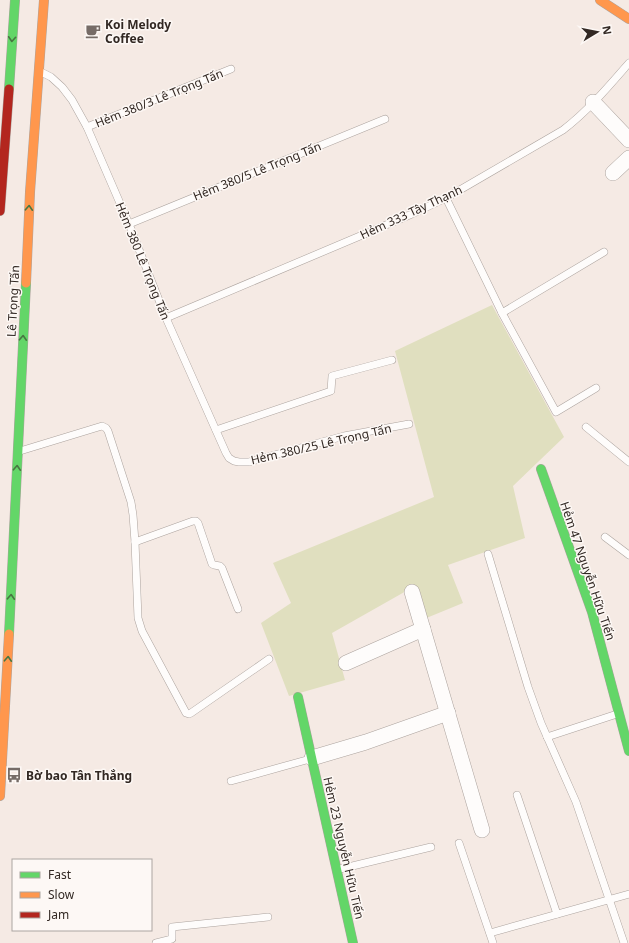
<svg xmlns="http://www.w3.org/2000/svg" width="629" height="943" viewBox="0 0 629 943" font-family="'Noto Sans',sans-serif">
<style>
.green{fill:#e0dfbf}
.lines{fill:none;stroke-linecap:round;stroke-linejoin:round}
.lane-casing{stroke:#aca39e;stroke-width:8}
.street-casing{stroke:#aca39e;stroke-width:16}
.fast-casing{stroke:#aca39e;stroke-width:10}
.slow-casing{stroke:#aca39e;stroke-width:10}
.jam-casing{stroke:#aca39e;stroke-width:10}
.lane{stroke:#fefcfb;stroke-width:7}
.street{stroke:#fefcfb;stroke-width:15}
.fast{stroke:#63d668;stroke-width:9}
.slow{stroke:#ff974d;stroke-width:9}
.jam{stroke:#b3261e;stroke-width:9}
.oneway{stroke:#487642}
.labels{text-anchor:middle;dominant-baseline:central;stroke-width:3;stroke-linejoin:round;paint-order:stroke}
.poi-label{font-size:12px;font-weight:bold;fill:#322823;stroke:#fdf8f5;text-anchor:start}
.street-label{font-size:12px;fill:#322823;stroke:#fdf8f5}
</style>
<rect width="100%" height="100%" fill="#f5eae4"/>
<path class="green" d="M492 305 564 437 513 486 525 538 448 565 463 603 424 619 415 586 332 633 345 680 289 696 261 623 291 603 273 563 434 497 395 351Z"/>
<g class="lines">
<g class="lane-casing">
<g id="lane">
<path d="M41 72 51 77 62 87 72 100 87 127 129 224 166 318 226 453 229 458 234 461 239 462H249L344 436 409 424"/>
<path d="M87 127 231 69"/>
<path d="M446 198 502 313 604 252"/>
<path d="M129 224 385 119"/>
<path d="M502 313 556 412 596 388"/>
<path d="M166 318 412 214 446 198 563 130C588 111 609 86 629 63"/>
<path d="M586 427 629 462"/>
<path d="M216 430 331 391 332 376 392 360"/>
<path d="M20 451 102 426 106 428 108 431 131 502 133 515 135 542 138 618 142 631 186 713 189 714 191 713 269 659"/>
<path d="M605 537 629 555"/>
<path d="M135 542 193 521H196L198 523 212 564 214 565 220 566 222 568 238 609"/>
<path d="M488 554 528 687 541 723 576 802 624 943"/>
<path d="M547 737 617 714"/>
<path d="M231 781 310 759"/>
<path d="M517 795 557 914"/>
<path d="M459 843 493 943"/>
<path d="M340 869 431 847"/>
<path d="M490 933 629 894"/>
<path d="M156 943 172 939V927L268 917"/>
</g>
</g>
<g class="street-casing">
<g id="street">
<path d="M593 102 629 140"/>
<path d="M613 173 629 158"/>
<path d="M412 592 482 830"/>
<path d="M346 663 423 629"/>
<path d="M312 758 366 742 448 713"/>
</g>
</g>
<g class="fast-casing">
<g id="fast">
<path d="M9 89 15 0"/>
<path d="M541 469 592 612 629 751"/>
<path d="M9 634 26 283"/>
<path d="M298 697 353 943"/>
</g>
</g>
<g class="slow-casing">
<g id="slow">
<path d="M600 0 629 19"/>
<path d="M26 283 30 192 44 0"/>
<path d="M0 796 9 634"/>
</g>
</g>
<g class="jam-casing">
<path id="jam" d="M0 211 9 89"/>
</g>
<use href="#lane" class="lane"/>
<use href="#street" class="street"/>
<use href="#fast" class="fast"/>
<use href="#slow" class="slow"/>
<use href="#jam" class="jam"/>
</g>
<defs><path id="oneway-chevron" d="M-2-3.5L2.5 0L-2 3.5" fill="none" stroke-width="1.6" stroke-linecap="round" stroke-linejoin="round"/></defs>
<g class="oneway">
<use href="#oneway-chevron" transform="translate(12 39) rotate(94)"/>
<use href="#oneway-chevron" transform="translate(29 208) rotate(-87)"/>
<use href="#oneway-chevron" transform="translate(23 338) rotate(-87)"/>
<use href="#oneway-chevron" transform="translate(17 468) rotate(-87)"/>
<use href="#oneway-chevron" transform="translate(11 597) rotate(-87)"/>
<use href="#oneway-chevron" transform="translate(8 659) rotate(-87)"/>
</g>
<defs>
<g id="cafe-bare" transform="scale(1.2)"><path d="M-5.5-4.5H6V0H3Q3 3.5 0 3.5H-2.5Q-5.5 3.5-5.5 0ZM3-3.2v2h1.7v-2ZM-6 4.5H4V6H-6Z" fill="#766c67" stroke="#fdf8f5" stroke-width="2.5" paint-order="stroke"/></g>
<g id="bus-bare" transform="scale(1.2)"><path d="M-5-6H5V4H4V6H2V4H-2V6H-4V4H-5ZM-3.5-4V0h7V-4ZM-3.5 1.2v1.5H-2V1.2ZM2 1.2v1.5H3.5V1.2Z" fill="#766c67" stroke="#fdf8f5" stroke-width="2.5" paint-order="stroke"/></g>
</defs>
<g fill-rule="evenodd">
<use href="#cafe-bare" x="93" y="31"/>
<use href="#bus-bare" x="14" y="775"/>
</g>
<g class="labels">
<g class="poi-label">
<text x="105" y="24">Koi Melody<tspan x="105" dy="14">Coffee</tspan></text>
<text x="26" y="775">Bờ bao Tân Thắng</text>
</g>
<g class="street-label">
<text transform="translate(159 98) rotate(-22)">Hẻm 380/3 Lê Trọng Tấn</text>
<text transform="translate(257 171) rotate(-22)">Hẻm 380/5 Lê Trọng Tấn</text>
<text transform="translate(411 212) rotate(-25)">Hẻm 333 Tây Thạnh</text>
<text transform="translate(143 261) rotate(68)">Hẻm 380 Lê Trọng Tấn</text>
<text transform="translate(13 301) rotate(-87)">Lê Trọng Tấn</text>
<text transform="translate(321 444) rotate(-13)">Hẻm 380/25 Lê Trọng Tấn</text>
<text transform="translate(588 571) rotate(71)">Hẻm 47 Nguyễn Hữu Tiến</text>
<text transform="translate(344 848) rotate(77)">Hẻm 23 Nguyễn Hữu Tiến</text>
</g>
</g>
<rect x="12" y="859" width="140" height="72" fill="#fdf8f5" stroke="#aca5a1"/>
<rect x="20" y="872" width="20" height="6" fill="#63d668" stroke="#aca5a1"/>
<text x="48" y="879" font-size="12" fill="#322823">Fast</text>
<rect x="20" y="892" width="20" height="6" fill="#ff974d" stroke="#aca5a1"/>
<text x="48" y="899" font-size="12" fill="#322823">Slow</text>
<rect x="20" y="912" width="20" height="6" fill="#b3261e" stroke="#aca5a1"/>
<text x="48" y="919" font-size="12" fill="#322823">Jam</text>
<g transform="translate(597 32) rotate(80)" stroke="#fdf8f5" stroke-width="3" paint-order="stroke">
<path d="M0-3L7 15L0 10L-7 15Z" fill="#322823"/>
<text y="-6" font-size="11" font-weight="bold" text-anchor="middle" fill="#322823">N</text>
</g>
</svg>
